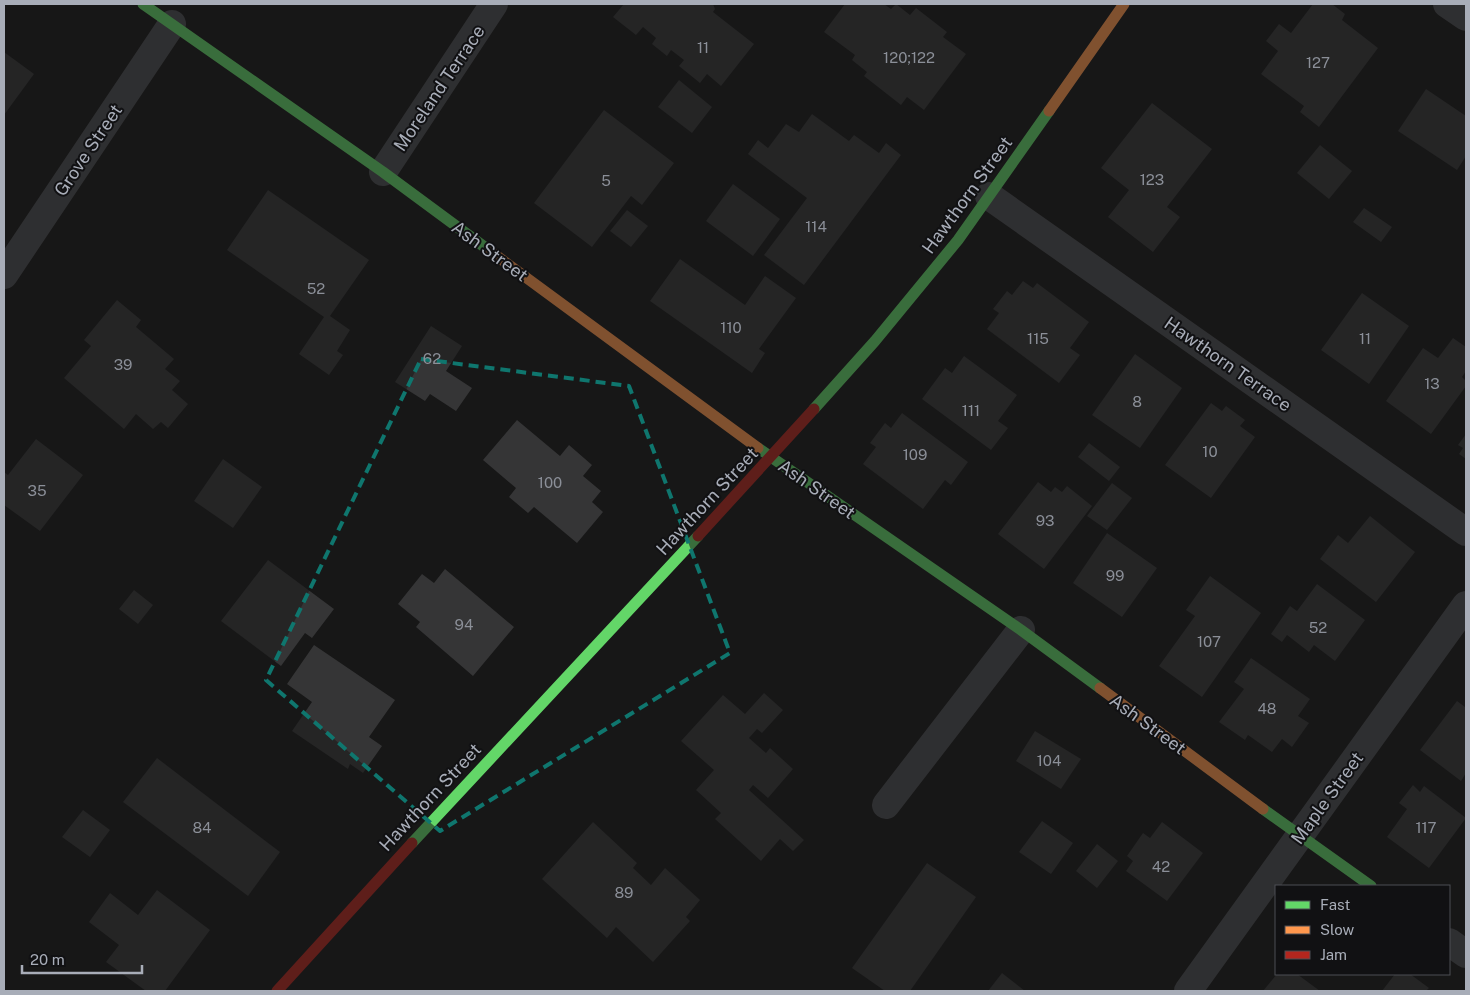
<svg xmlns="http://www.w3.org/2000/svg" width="1470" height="995" viewBox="0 0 1470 995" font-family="'Public Sans',sans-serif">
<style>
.building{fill:#353536}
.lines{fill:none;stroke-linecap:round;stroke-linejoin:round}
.street{stroke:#4b4c50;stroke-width:28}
.fast{stroke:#63d668;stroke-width:11}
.slow{stroke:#ff974d;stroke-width:11}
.jam{stroke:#b3261e;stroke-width:11}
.marked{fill:none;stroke:#0f766e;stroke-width:4;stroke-dasharray:10 6;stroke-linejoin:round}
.labels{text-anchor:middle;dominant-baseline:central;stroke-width:4;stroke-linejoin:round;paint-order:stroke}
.number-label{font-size:15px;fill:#8b8f98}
.street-label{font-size:18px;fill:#a8adb8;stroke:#111113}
</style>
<rect width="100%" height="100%" fill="#171717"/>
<g class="building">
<path d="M624 4H713L715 9 713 12 754 44 721 86 707 74 700 83 679 66 684 60 671 50 667 56 652 44 656 38 643 27 636 35 613 17Z"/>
<path d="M845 4H884L891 9 896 4 910 15 916 8 947 32 943 37 966 54 924 110 907 97 901 105 864 76 867 72 852 60 855 55 824 32Z"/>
<path d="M1313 4H1332L1345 14 1342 20 1378 48 1319 127 1300 112 1304 106 1261 74 1278 51 1266 41 1279 24 1291 33Z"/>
<path d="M4 52 34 74 4 115Z"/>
<path d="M679 80 712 107 692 133 658 107Z"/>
<path d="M1426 89 1466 116V156L1457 170 1398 131Z"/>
<path d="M1152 103 1212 149 1167 207 1180 217 1153 252 1108 217 1129 190 1101 168Z"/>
<path d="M604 110 674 163 642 205 631 196 592 247 534 203Z"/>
<path d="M812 114 849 141 854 135 879 153 886 143 901 155 804 285 764 255 807 198 748 154 758 140 768 148 786 124 799 132Z"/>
<path d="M1320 145 1352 171 1329 199 1297 173Z"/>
<path d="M733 184 780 219 753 256 706 221Z"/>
<path d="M268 190 369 260 330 316 350 330 337 351 343 355 329 375 299 354 324 317 227 250Z"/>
<path d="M1364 208 1392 227 1381 242 1353 222Z"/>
<path d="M627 210 648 226 631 247 610 231Z"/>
<path d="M680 259 745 305 765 276 796 298 759 349 765 353 752 373 650 301Z"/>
<path d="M1023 281 1033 288 1037 283 1089 322 1070 348 1080 355 1059 383 987 329 999 313 993 309 1007 291 1012 295Z"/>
<path d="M1362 293 1409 326 1369 384 1321 350Z"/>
<path d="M117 300 141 320 136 327 174 359 165 369 180 381 172 390 188 404 168 428 161 422 153 429 136 414 124 429 64 378 91 346 84 340Z"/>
<path d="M431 326 462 346 446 371 472 388 456 411 430 394 425 401 395 382Z"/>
<path d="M1453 338 1466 347V371L1462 377 1466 381V386L1431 434 1386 401 1423 348 1438 358Z"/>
<path d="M1135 354 1182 388 1140 448 1092 415Z"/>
<path d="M964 356 1017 395 998 421 1008 428 991 450 922 399 945 368 952 373Z"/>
<path d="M1211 403 1222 411 1226 406 1245 420 1240 426 1255 437 1211 498 1165 465Z"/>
<path d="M902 413 968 462 951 485 945 480 923 509 863 464 876 447 870 443 885 423 891 428Z"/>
<path d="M517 420 560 456 569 445 592 465 583 476 601 491 592 502 603 512 577 543 534 507 528 513 509 497 516 488 483 460Z"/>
<path d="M1466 434V459L1459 454 1463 448 1458 445Z"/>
<path d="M36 439 83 475 40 531 4 505V472L8 475Z"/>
<path d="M1089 443 1120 467 1109 481 1078 457Z"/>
<path d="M223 459 262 487 233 528 194 501Z"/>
<path d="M1038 482 1051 492 1055 487 1062 492 1067 486 1092 506 1044 569 998 534Z"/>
<path d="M1112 483 1132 498 1107 530 1087 516Z"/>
<path d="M1370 516 1415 552 1376 602 1320 559 1338 535 1348 543Z"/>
<path d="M1107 533 1157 568 1122 617 1073 583Z"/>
<path d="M268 560 334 609 312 638 305 633 281 666 221 621Z"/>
<path d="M445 569 514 627 473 676 416 627 420 622 398 604 422 574 434 583Z"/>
<path d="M1210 576 1261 613 1202 697 1159 666 1195 616 1186 610Z"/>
<path d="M1317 584 1365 620 1335 661 1314 645 1309 652 1287 635 1282 642 1271 634 1290 606 1297 611Z"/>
<path d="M134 590 153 605 138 624 119 609Z"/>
<path d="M314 645 395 700 369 737 382 746 363 773 350 764 348 769 292 731 312 702 287 684Z"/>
<path d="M1251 658 1310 699 1298 716 1309 723 1292 747 1282 739 1272 752 1248 735 1245 740 1219 722 1244 689 1234 682Z"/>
<path d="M764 693 783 710 762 733 757 729 749 738 766 753 770 748 793 769 768 798 753 785 749 790 804 840 793 851 780 839 761 861 715 819 721 813 696 790 714 770 681 741 723 695 745 714Z"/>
<path d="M1457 701 1465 707 1466 705V773L1461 781 1420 750Z"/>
<path d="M1035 731 1081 759 1061 789 1016 761Z"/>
<path d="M157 758 280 852 248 896 123 802Z"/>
<path d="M1413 785 1420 792 1424 786 1466 818 1429 868 1387 837 1407 809 1399 803Z"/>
<path d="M83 810 110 830 90 857 62 837Z"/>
<path d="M1042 821 1073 843 1051 874 1019 852Z"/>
<path d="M593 822 637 863 633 868 651 885 665 868 700 900 686 917 690 921 653 962 616 927 607 938 542 879Z"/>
<path d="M1162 822 1203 853 1167 901 1126 871 1133 861 1127 856 1143 833 1150 838Z"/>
<path d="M1097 844 1118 861 1097 888 1076 871Z"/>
<path d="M927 863 976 897 910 991H885L852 968Z"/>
<path d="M157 890 210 930 165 991H146L106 962 119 945 89 922 110 893 138 915Z"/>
<path d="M1002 973 1025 991H988Z"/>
<path d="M1277 974H1297L1320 991H1263Z"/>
<path d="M1395 974H1410L1429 988 1426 991H1382Z"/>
</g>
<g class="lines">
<g class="street">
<path d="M1447 4 1466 17"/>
<path d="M383 172 494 4"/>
<path d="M989 196 1466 532"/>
<path d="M4 275 172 24"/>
<path d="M886 805 1021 630"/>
<path d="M1449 942 1466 954"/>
<path d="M1188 991 1466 605"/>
</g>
<g class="fast">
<path d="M143 4 383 172 490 251"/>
<path d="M814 409 875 341 958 240 1049 111"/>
<path d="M758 448 1021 630 1100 688"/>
<path d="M1263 809 1371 886"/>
<path d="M412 843 698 536"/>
</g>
<g class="slow">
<path d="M1049 111 1124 4"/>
<path d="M490 251 758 448"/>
<path d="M1100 688 1263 809"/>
</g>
<g class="jam">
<path d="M698 536 814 409"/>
<path d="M277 991 412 843"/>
</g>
</g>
<path d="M0 0H1470V995H0ZM421 359 629 386 730 653 440 831 266 680Z" fill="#171717" fill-opacity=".55" fill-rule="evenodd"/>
<path class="marked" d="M421 359 629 386 730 653 440 831 266 680Z"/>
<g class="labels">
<g class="number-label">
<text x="703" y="47">11</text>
<text x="909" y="57">120;122</text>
<text x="1318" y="62">127</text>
<text x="1152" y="179">123</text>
<text x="606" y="180">5</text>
<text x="816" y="226">114</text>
<text x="316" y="288">52</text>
<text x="731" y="327">110</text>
<text x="1038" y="338">115</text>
<text x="1365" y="338">11</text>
<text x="432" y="358">62</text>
<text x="123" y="364">39</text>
<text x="1432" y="383">13</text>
<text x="1137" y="401">8</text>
<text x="971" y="410">111</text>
<text x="1210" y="451">10</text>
<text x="915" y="454">109</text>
<text x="550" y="482">100</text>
<text x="37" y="490">35</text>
<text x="1045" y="520">93</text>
<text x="1115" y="575">99</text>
<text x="464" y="624">94</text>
<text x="1318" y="627">52</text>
<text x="1209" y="641">107</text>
<text x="1267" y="708">48</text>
<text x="1049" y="760">104</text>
<text x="202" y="827">84</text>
<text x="1426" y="827">117</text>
<text x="1161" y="866">42</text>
<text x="624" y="892">89</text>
</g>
<g class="street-label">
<text transform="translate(439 88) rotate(-56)">Moreland Terrace</text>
<text transform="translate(88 150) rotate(-56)">Grove Street</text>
<text transform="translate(967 195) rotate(-54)">Hawthorn Street</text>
<text transform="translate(490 251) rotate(36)">Ash Street</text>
<text transform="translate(1228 364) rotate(35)">Hawthorn Terrace</text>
<text transform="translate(817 489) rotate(35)">Ash Street</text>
<text transform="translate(707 501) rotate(-47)">Hawthorn Street</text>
<text transform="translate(1148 724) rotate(36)">Ash Street</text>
<text transform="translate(430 797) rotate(-47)">Hawthorn Street</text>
<text transform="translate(1327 798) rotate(-54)">Maple Street</text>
</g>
</g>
<rect width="1470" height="995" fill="none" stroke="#a8adb8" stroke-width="10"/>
<rect x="1275" y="885" width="175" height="90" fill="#111113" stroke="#4d4f55"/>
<rect x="1285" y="901" width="25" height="8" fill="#63d668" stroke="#4d4f55"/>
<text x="1320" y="910" font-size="15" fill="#a8adb8">Fast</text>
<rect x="1285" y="926" width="25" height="8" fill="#ff974d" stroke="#4d4f55"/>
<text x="1320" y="935" font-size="15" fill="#a8adb8">Slow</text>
<rect x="1285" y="951" width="25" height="8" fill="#b3261e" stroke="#4d4f55"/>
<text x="1320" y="960" font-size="15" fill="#a8adb8">Jam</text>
<path d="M22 965v8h120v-8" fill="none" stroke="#a8adb8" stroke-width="2.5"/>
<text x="30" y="965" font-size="15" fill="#a8adb8" stroke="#111113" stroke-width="4" paint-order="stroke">20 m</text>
</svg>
